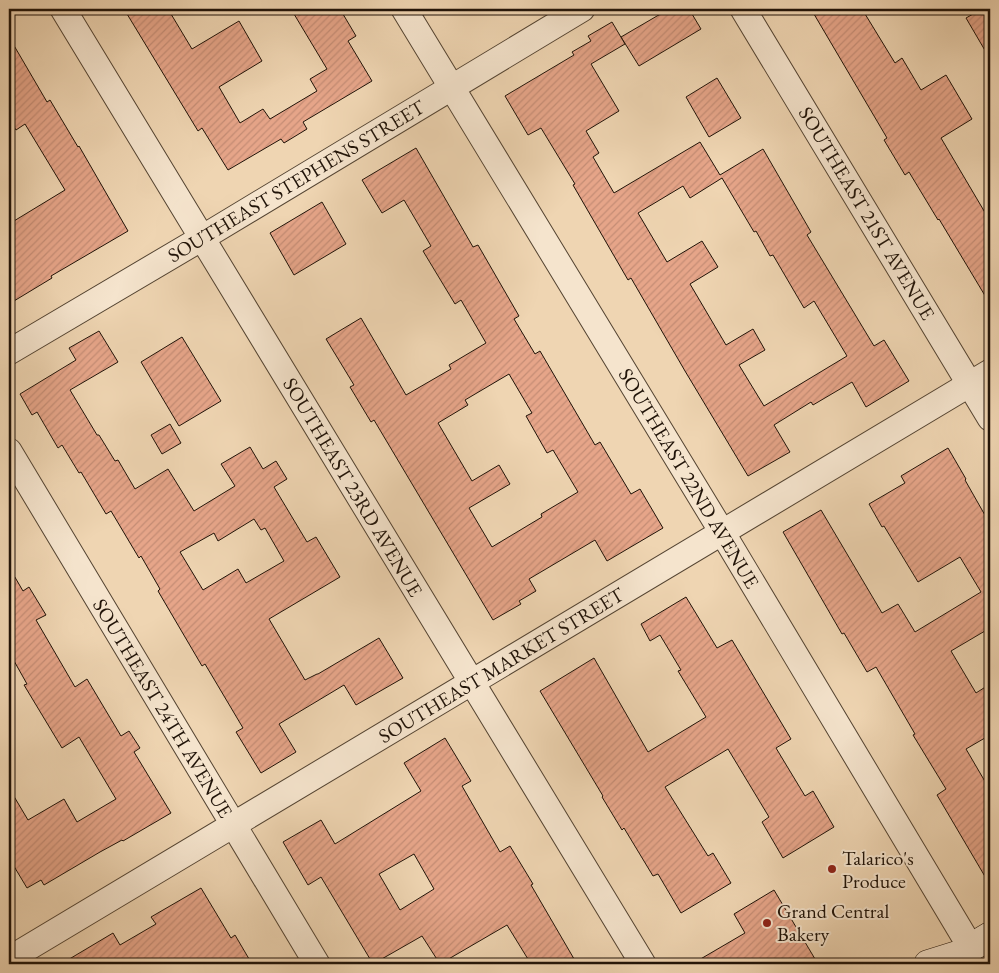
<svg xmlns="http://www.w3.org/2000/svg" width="999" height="973" viewBox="0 0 999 973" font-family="'EB Garamond',serif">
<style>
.building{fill:url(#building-hatch);stroke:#201308;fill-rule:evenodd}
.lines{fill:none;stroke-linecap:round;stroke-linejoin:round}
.minor-casing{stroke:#544432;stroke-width:27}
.secondary-casing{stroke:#201308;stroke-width:29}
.minor{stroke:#f5e4cd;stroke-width:25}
.secondary{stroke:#f5e4cd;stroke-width:28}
.poi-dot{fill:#8f2418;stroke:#f5e4cd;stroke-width:2}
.labels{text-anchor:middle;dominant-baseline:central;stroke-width:4;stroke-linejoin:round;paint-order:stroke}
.street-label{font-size:20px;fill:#201308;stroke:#f5e4cd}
.poi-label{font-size:20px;fill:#201308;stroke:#f5e4cd;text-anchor:start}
</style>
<defs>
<pattern id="building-hatch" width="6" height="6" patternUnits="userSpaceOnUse" patternTransform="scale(1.25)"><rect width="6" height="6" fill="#e6a589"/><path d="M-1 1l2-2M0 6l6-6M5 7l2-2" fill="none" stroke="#c58d75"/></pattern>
</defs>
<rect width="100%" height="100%" fill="#efd5b2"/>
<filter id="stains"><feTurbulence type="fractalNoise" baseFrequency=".004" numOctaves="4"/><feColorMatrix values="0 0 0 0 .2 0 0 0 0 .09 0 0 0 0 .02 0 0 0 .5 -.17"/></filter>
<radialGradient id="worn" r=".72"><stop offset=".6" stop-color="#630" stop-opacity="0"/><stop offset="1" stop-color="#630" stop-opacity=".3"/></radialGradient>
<g class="building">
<path d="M124 9H168L192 49 239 21 262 61 219 87 240 123 263 109 270 119 317 91 310 79 327 69 291 9H340L356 36 348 41 372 81 303 122 307 129 284 143 281 139 228 170 202 128 198 131Z"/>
<path d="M669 9H689L701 29 639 66 621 37Z"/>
<path d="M811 9H862L895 63 902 58 921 90 946 75 972 119 941 138 990 221V304L939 219 938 220 909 172 905 175 884 140 887 138Z"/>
<path d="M982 9H990V59L966 18Z"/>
<path d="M612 22 625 44 591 64 619 111 586 131 599 153 593 157 614 193 700 142 720 175 763 149 811 232 807 235 874 346 884 340 909 381 866 407 852 382 813 405 811 402 774 425 790 452 748 476 685 371 631 278 628 280 573 185 575 184 541 128 528 135 505 96 574 55 572 52 591 41 588 36ZM722 178 754 232 756 231 770 256 773 255 804 308 814 301 847 356 764 406 739 365 765 350 753 329 726 345 690 284 718 267 702 241 667 262 638 213 683 186 690 198Z"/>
<path d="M9 37 47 102 50 100 78 147 79 146 128 231 51 276 52 278 9 304V224L65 190 25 124 16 130 9 119Z"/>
<path d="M717 78 741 118 709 137 686 97Z"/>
<path d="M416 148 473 247 478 245 519 316 514 319 535 354 540 351 595 445 600 442 631 494 640 489 663 528 607 561 595 540 529 579 536 591 519 601 521 604 493 620 374 420 371 422 350 387 354 385 326 339 361 318 406 395 451 369 449 365 486 343 461 300 455 304 423 251 431 246 404 200 382 213 362 180ZM509 374 532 413 526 416 547 453 553 450 578 492 541 514 542 517 492 547 469 508 510 484 499 465 472 481 438 423 468 405 465 400Z"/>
<path d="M322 202 346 244 294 275 270 233Z"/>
<path d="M99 331 118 362 70 390 97 435H99L115 461 118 460 135 489 168 469 194 511 235 486 221 464 250 447 263 469 276 461 287 479 274 487 307 542 316 537 340 577 269 619 305 680 317 674H318L379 638 403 678 356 705 344 685 279 724 296 752 261 773 236 732 243 728 205 664 202 666 158 591 160 589 141 556 139 558 111 511 106 514 81 472 79 473 62 445 58 448 37 412 32 415 20 394 76 360 69 348ZM254 519 261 530 265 528 284 561 246 583 238 569 203 590 180 552 214 533 218 541Z"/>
<path d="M182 337 221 401 179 426 141 362Z"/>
<path d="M170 424 181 443 162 454 151 435Z"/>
<path d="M948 448 966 479 965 480 990 524V628L951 651 976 693 990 684V735L966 749 990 790V885L937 795 946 789 913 735 915 734 876 667 867 672 844 633 842 634 783 532 821 510 882 613 898 604 915 632 981 592 960 557 918 582 884 526 882 527 869 504 905 483 901 476Z"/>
<path d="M9 567 23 591 29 587 46 615 36 620 75 687 87 679 121 736 129 731 140 748 134 752 171 813 123 841 122 840 100 852 44 885 41 880 27 888 9 858V788L28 820 64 799 77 822 116 799 79 737 62 748 24 685 27 684 9 652Z"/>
<path d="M686 597 717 648 732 640 791 739 776 748 805 796 813 791 834 827 783 858 762 822 769 817 728 749 665 787 708 856 713 853 731 883 681 913 658 874 653 876 624 828 622 830 602 797 603 796 540 691 594 658 648 752 706 717 678 671 681 670 660 635 650 641 641 624Z"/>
<path d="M445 738 471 781 462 786 500 852 510 846 533 884 531 885 577 964H531L507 925 440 964 422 936 373 964 321 877 308 885 283 842 321 820 335 844 421 791 404 763ZM414 854 434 889 400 910 379 874Z"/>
<path d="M201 888 231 938 235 935 252 964H61L113 933 120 945 156 924 151 917Z"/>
<path d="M774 890 818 964H692L745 933 734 914Z"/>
</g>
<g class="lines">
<g class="minor-casing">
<g id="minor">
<path d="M63 9 643 964"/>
<path d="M404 9 722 532 971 948"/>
<path d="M743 9 990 418"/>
<path d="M9 352 202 238 582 9"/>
<path d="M9 451 317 964"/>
<path d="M11 958 990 372"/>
</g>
</g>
<g class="secondary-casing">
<path id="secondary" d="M928 964 960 954 990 936"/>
</g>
<use href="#minor" class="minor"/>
<use href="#secondary" class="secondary"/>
</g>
<g class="poi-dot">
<circle cx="832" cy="869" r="5"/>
<circle cx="767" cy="923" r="5"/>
</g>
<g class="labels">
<g class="street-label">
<text transform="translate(296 181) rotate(-31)">SOUTHEAST STEPHENS STREET</text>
<text transform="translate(867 213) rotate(59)">SOUTHEAST 21ST AVENUE</text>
<text transform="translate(689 478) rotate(59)">SOUTHEAST 22ND AVENUE</text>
<text transform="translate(353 487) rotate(59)">SOUTHEAST 23RD AVENUE</text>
<text transform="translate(501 665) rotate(-31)">SOUTHEAST MARKET STREET</text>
<text transform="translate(163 708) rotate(59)">SOUTHEAST 24TH AVENUE</text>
</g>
<g class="poi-label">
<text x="842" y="858">Talarico's<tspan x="842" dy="23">Produce</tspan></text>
<text x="777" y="911">Grand Central<tspan x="777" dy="23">Bakery</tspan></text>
</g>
</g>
<rect width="999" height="973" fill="none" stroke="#efd5b2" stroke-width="30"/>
<rect x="10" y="10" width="979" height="953" fill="none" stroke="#201308" stroke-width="2.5"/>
<rect x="15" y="15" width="969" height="943" fill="none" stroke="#201308"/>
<rect width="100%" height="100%" filter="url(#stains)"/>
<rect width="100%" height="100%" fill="url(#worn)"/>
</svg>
